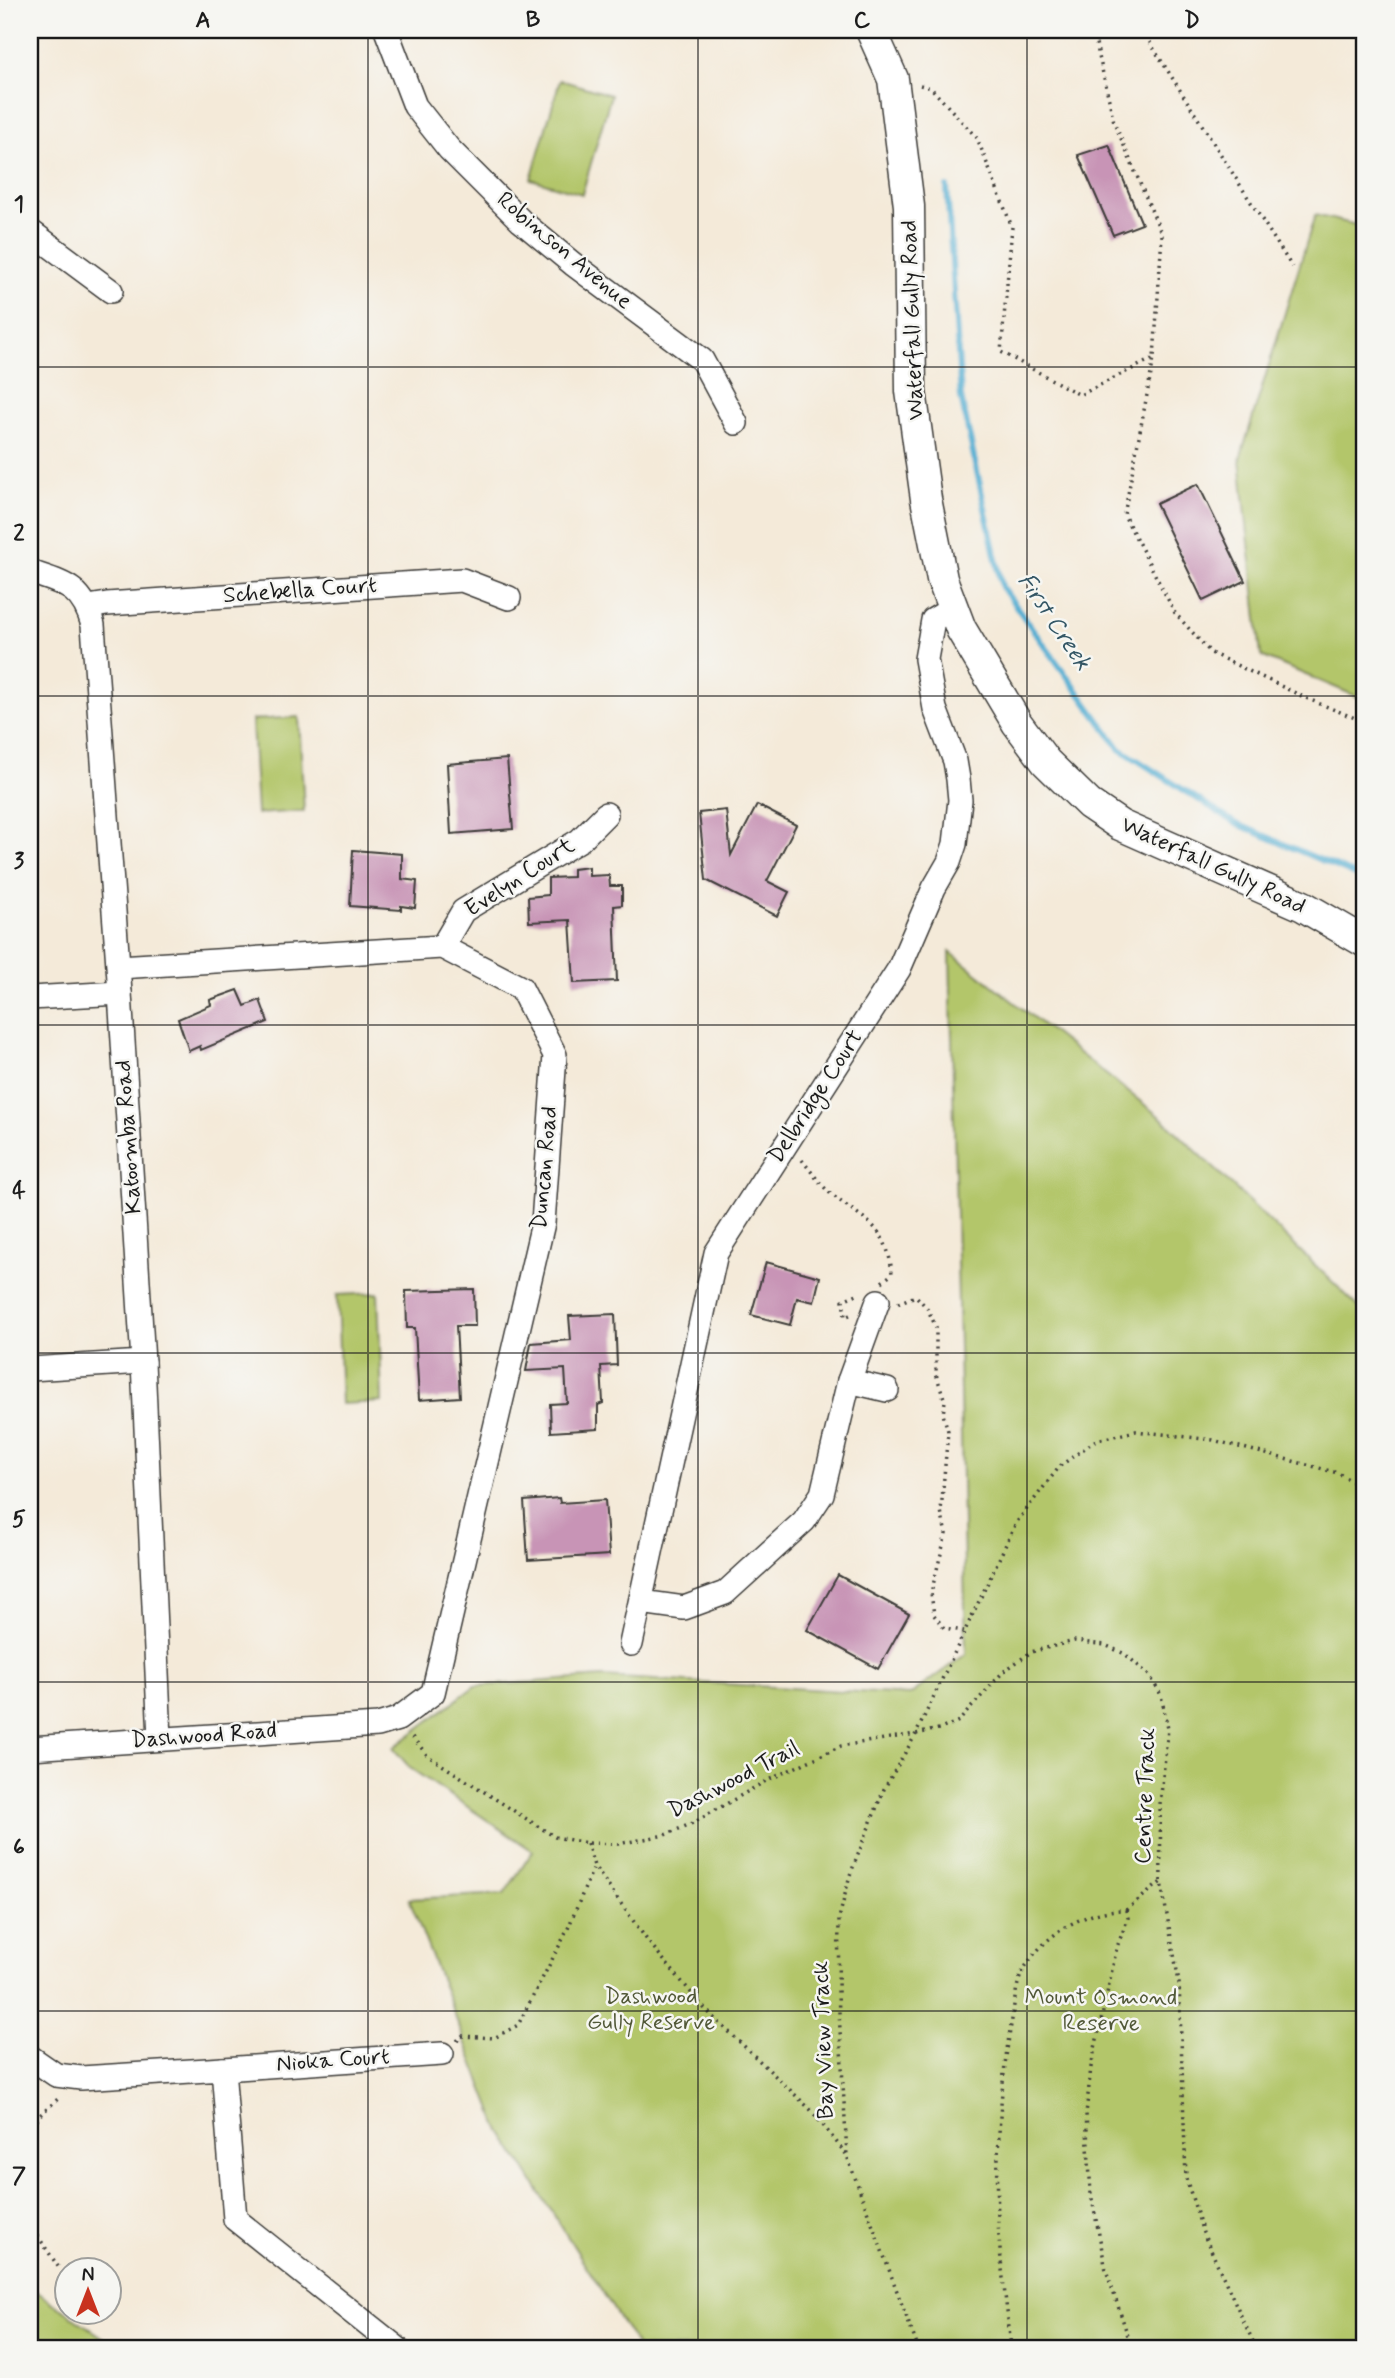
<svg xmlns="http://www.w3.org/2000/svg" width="1395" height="2378" viewBox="0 0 1395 2378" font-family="Mynerve,sans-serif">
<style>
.green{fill:#b3c66a;stroke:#687143;stroke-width:2}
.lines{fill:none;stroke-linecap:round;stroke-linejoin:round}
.stream{stroke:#55aed2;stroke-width:6}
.building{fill:#c894b6}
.minor-casing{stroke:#3c3b38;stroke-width:26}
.tertiary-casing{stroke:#3c3b38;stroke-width:33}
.path{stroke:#3c3b38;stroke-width:3.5;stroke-dasharray:2 5;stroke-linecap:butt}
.minor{stroke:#fff;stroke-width:23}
.tertiary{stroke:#fff;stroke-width:30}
.grid{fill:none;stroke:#1c1c1c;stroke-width:2;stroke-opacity:0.55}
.labels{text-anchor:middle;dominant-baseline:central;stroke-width:5;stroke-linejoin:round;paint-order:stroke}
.street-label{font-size:23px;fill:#1c1c1c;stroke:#f6f6f2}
.park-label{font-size:23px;fill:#515837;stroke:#f6f6f2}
.water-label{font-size:24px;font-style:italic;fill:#335665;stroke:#f6f6f2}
.neatline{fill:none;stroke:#1c1c1c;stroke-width:2.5}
.grid-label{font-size:23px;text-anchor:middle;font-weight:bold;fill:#1c1c1c}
</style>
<rect width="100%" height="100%" fill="#f6f6f2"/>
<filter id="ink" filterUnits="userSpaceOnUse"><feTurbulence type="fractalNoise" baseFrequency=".0143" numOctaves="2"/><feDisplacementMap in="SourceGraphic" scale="14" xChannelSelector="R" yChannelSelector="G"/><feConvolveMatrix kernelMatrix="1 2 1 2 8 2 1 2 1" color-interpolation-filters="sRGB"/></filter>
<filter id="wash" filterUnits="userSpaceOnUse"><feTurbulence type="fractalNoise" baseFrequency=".00686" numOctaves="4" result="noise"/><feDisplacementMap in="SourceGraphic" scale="28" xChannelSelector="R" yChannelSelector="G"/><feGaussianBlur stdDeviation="1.57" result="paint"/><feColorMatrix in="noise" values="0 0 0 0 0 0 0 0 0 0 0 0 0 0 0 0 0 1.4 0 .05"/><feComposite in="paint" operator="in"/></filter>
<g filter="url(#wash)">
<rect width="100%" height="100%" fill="#f4ead9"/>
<g class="green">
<path d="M560 80 611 95 582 194 531 179Z"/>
<path d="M1315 215 1365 227V700L1261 656 1240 459Z"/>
<path d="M299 717 304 811 257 814 252 720Z"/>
<path d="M950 952 1164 1120 1365 1313V2348H638L499 2128 409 1899 504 1894 533 1851 410 1768 393 1748 475 1686 603 1677 910 1695 966 1654Z"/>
<path d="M378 1293 382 1402 341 1404 337 1295Z"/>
<path d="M30 2287 118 2348H30Z"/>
</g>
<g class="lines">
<path class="stream" d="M947 187 961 397 1002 587 1120 749 1235 823 1365 879"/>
</g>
<g id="blocks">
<g class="building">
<path d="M1109 145 1142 224 1113 235 1078 155Z"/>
<path d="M1198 484 1245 581 1203 601 1156 504Z"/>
<path d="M507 759 513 829 451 834 447 764Z"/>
<path d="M757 805 796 825 767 881 789 892 777 916 706 880 699 813 726 810 731 855Z"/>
<path d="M353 850 402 854V879L417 881 415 908 401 906V910L350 906Z"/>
<path d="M589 867V876L609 875 610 886H622V905L614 906 617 981 574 983 570 920 529 922 528 897 548 895V878L573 877V869Z"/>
<path d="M238 990 245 1006 260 1000 268 1022 201 1050 200 1046 189 1051 178 1019 211 1005 210 1000Z"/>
<path d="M766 1262 820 1277 814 1302 797 1298 790 1325 751 1315Z"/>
<path d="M474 1289 475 1326H456L460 1397 419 1400 415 1328H407L406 1291Z"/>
<path d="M615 1314 617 1365 601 1366 603 1403 598 1405V1429L551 1432 550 1404 567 1403 565 1369 526 1371 531 1343 571 1340 569 1316Z"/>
<path d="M559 1498 560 1503 605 1500 609 1555 528 1560 524 1501Z"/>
<path d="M838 1575 909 1614 878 1669 807 1630Z"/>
</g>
</g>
</g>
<g filter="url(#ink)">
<use href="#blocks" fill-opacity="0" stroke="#3c3b38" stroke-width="2"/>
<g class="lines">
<g class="minor-casing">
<g id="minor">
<path d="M386 30 415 106 449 149 521 221 573 264 702 360 736 423"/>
<path d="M30 231 111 291"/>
<path d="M30 572C65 584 82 586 93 625L120 993 143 1362 160 1739"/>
<path d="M88 607 107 604 462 580 509 598"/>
<path d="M442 947 463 911 580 840 606 814"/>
<path d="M30 998 120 993"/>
<path d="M30 1369 143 1362"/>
<path d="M849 1381 887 1390"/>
<path d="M641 1602 684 1608 725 1593 804 1521 822 1494 849 1381 878 1301"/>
<path d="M631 1644 716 1253 899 969 934 888 949 862 955 844 960 800 958 779 955 761 935 709 926 659 933 620 953 608"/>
<path d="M30 1748 378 1725 398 1719 433 1693 543 1223 555 1055 521 988 442 947 119 967"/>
<path d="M30 2057 56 2075 81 2078 223 2069 235 2219 397 2348"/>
<path d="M223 2069 442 2054"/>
</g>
</g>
<g class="tertiary-casing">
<path id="tertiary" d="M871 30 893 79 909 206 911 391 926 499 942 579 961 629 1017 723 1046 762 1089 804 1120 825 1303 906 1365 942"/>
</g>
<g class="path">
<path d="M1093 30 1114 122 1162 235 1154 358 1124 515 1175 613 1211 653 1308 699 1365 722"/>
<path d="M1142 30 1292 267"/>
<path d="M920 85 931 88 977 138 1012 227 1001 352 1080 395 1154 358"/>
<path d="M802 1160C811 1171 820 1184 831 1194 865 1222 887 1223 892 1274L882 1282"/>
<path d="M898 1303 916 1296 927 1308 936 1327V1374L945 1401 943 1414 948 1431 941 1511 946 1534 931 1593 934 1615 944 1628 964 1631"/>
<path d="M850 1315 845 1317 843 1300 857 1294"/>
<path d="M916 1734 884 1789 850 1875 839 1918 838 1994 847 2156 918 2348"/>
<path d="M412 1737 428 1756 555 1837 587 1843 618 1844 665 1835 695 1822 764 1782 841 1746 915 1734"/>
<path d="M587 1843 594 1866 647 1940 704 2008 810 2109 846 2154"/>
<path d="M1126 1910 1128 1918 1117 1947 1091 2067 1086 2114 1091 2194 1106 2270 1132 2348"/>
<path d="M1126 1910 1161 1882"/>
<path d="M457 2041 462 2036 494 2038 518 2025 567 1931 594 1866"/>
<path d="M30 2133 40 2115 60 2097"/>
<path d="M30 2224 59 2268"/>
<path d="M1011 2348C1007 2306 1000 2263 998 2221 996 2159 1000 2086 1011 2025 1014 2009 1015 1987 1022 1973 1041 1936 1084 1909 1126 1910"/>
<path d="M1256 2348 1203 2233 1186 2178 1179 1982 1161 1882 1160 1804 1168 1729 1161 1695 1150 1676 1125 1654 1105 1645 1074 1641 1031 1652 1003 1672 959 1721 943 1728 916 1734 1016 1523 1060 1466 1096 1440 1136 1431 1213 1440 1338 1473 1365 1489"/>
</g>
<use href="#minor" class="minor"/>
<use href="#tertiary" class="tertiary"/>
</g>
</g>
<path class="grid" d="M368 30V2348M698 30V2348M1027 30V2348M30 367H1365M30 696H1365M30 1025H1365M30 1353H1365M30 1682H1365M30 2011H1365"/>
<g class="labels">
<g class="street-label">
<text transform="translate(564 251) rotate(40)">Robinson Avenue</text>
<text transform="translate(913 320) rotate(-92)">Waterfall Gully Road</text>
<text transform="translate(300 591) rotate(-4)">Schebella Court</text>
<text transform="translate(1213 866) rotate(25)">Waterfall Gully Road</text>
<text transform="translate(520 878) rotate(-33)">Evelyn Court</text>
<text transform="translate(816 1097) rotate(-57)">Delbridge Court</text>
<text transform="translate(129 1137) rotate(-94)">Katoomba Road</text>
<text transform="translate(545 1168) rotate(-85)">Duncan Road</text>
<text transform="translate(204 1736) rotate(-4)">Dashwood Road</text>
<text transform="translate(734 1780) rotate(-27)">Dashwood Trail</text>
<text transform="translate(1146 1796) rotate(-88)">Centre Track</text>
<text transform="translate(824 2040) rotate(-92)">Bay View Track</text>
<text transform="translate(333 2061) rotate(-4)">Nioka Court</text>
</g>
<g class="park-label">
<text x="651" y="1997">Dashwood<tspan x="651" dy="26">Gully Reserve</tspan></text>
<text x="1101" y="1998">Mount Osmond<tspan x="1101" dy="26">Reserve</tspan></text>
</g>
<g class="water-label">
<text transform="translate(1054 622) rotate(56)">First Creek</text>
</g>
</g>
<rect width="1395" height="2378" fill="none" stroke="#f6f6f2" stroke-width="77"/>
<g transform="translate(88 2291)"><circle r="33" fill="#f6f6f2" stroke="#9f9f9c" stroke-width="2"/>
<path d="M0-5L12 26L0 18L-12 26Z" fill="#c8321e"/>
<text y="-10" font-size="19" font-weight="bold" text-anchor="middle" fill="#1c1c1c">N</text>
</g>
<rect x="38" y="38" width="1318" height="2302" class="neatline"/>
<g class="grid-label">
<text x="203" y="27">A</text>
<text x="533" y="27">B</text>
<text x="862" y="27">C</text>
<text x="1192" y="27">D</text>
<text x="19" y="211">1</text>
<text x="19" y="540">2</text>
<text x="19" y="868">3</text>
<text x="19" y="1197">4</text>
<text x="19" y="1526">5</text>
<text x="19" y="1854">6</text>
<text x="19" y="2183">7</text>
</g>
</svg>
